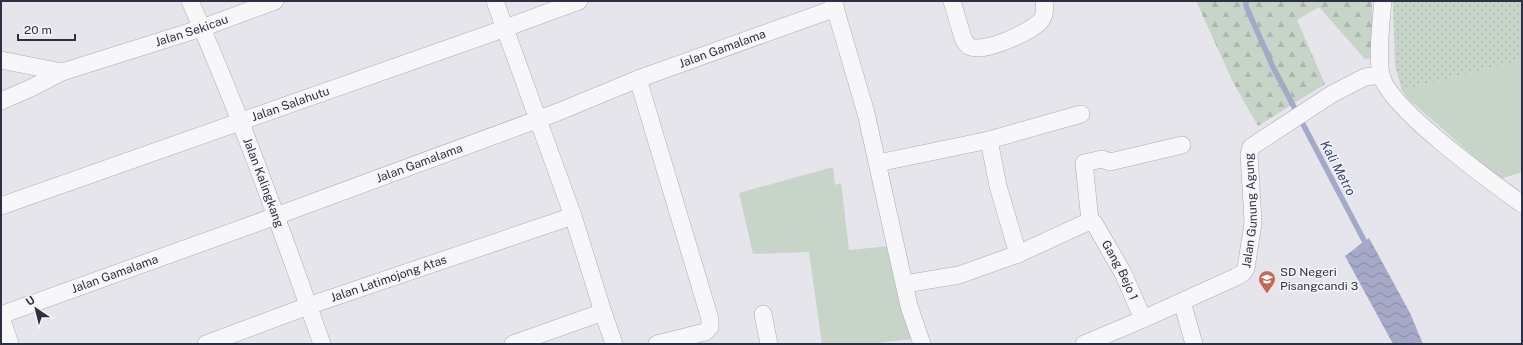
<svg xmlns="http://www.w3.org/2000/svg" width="1523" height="345" viewBox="0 0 1523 345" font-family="'Public Sans',sans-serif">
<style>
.grass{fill:#c7d4c8}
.forest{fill:url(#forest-firs)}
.park{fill:url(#park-dots)}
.water{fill:url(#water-waves)}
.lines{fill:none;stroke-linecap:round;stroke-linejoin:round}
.stream{stroke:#a4a9c7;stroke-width:5.5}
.minor-casing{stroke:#aaabb5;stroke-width:18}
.minor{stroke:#f7f7fa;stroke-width:17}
.labels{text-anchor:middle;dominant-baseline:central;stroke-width:3;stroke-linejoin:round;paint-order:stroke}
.street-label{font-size:12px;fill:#2e2f42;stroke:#f4f5f8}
.poi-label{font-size:12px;fill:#2e2f42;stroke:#f4f5f8;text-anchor:start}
.water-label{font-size:13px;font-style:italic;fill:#3c4272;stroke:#f4f5f8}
</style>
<defs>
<pattern id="forest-firs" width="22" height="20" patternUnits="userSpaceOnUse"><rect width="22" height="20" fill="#c7d4c8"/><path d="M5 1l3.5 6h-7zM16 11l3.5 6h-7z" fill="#abb6ad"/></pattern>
<pattern id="park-dots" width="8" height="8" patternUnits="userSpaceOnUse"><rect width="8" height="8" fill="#c7d4c8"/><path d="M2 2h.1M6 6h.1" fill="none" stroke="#abb6ad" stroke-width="1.8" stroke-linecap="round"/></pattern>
<pattern id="water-waves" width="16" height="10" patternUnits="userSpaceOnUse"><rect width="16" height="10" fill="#a4a9c7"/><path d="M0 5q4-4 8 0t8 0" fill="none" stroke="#868aa3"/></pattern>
</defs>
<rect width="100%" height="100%" fill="#e5e5eb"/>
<g class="grass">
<path d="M1522 60V172L1500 179 1407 98 1402 90Z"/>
<path d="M833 167 835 185 841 183 849 250 890 246 912 339 868 344H822L809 252 753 254 739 193Z"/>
</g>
<path class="forest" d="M1196 1H1372V58L1365 59 1319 7 1297 20 1325 84 1258 126 1233 82Z"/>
<path class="park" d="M1393 1H1522V60L1402 90 1395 65Z"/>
<path class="water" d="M1369 238 1410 313 1423 344H1393L1345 256Z"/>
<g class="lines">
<path class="stream" d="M1246 1V6L1273 67 1368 248"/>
<g class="minor-casing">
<g id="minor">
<path id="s1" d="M190 1C240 113 281 229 322 344"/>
<path d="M495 1 573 216 603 312 614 344"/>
<path d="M833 1 866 113 909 306 922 344"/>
<path d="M952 1 963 38C965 42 967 46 971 47 985 53 1034 31 1042 19 1045 14 1045 7 1044 1"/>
<path d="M1383 1C1381 22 1377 54 1381 74 1386 106 1493 183 1522 204"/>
<path d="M1 60 62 72 31 88 1 101"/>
<path id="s2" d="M62 72 202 28 275 1"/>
<path d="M638 79 710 319V327L705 332 657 344"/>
<path d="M989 140 998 186 1018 254"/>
<path d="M878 163 989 140 1081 114"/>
<path id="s3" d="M1 206 489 34 579 1"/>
<path d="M1090 221 1084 163 1102 159 1110 162 1182 145"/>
<path id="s4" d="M905 284 959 275 1018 254 1090 221 1094 223 1097 228 1123 273 1143 319"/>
<path d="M1182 302 1194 344"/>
<path d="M763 314 769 344"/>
<path id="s5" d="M1 315 276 216 558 112 638 79 836 8"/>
<path d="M1 317 10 344"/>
<path id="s6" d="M206 344 308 306 573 216"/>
<path d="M513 344 603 312"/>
<path id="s7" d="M1084 344 1141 320 1236 277 1243 273 1246 268 1252 230 1253 220 1249 155 1251 147 1332 94 1365 77 1381 75"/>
</g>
</g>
<use href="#minor" class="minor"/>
</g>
<defs>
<g id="school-pin" transform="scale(0.9)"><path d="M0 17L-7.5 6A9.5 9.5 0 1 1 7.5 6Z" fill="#c26a58" stroke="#f4f5f8"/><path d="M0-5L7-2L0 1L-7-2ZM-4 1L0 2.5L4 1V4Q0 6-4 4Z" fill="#fff"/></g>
</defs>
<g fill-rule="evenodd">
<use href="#school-pin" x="1267" y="279"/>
</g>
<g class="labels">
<g class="street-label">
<text stroke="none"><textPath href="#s2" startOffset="136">Jalan Sekicau</textPath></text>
<text stroke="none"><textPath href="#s5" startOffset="769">Jalan Gamalama</textPath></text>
<text stroke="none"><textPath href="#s3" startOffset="307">Jalan Salahutu</textPath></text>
<text stroke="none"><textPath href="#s5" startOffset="445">Jalan Gamalama</textPath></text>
<text stroke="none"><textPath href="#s1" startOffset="196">Jalan Kalingkang</textPath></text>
<text stroke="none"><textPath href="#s7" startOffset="238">Jalan Gunung Agung</textPath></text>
<text stroke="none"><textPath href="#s4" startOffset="255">Gang Bejo 1</textPath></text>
<text stroke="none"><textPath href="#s5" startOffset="121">Jalan Gamalama</textPath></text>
<text stroke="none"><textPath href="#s6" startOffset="194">Jalan Latimojong Atas</textPath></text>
</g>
<g class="poi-label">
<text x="1280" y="272">SD Negeri<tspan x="1280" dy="14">Pisangcandi 3</tspan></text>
</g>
<g class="water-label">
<text transform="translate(1338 168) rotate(62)">Kali Metro</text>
</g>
</g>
<rect width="1523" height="345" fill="none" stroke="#2e2f42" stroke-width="4"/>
<g transform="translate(36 309) rotate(325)" stroke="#f4f5f8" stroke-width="3" paint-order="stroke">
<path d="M0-3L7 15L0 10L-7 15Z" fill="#2e2f42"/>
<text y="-6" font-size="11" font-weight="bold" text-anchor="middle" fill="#2e2f42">U</text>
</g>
<path d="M18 34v6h57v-6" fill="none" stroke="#2e2f42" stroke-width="2"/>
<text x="24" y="34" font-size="12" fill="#2e2f42" stroke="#f4f5f8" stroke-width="3" paint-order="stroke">20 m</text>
</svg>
